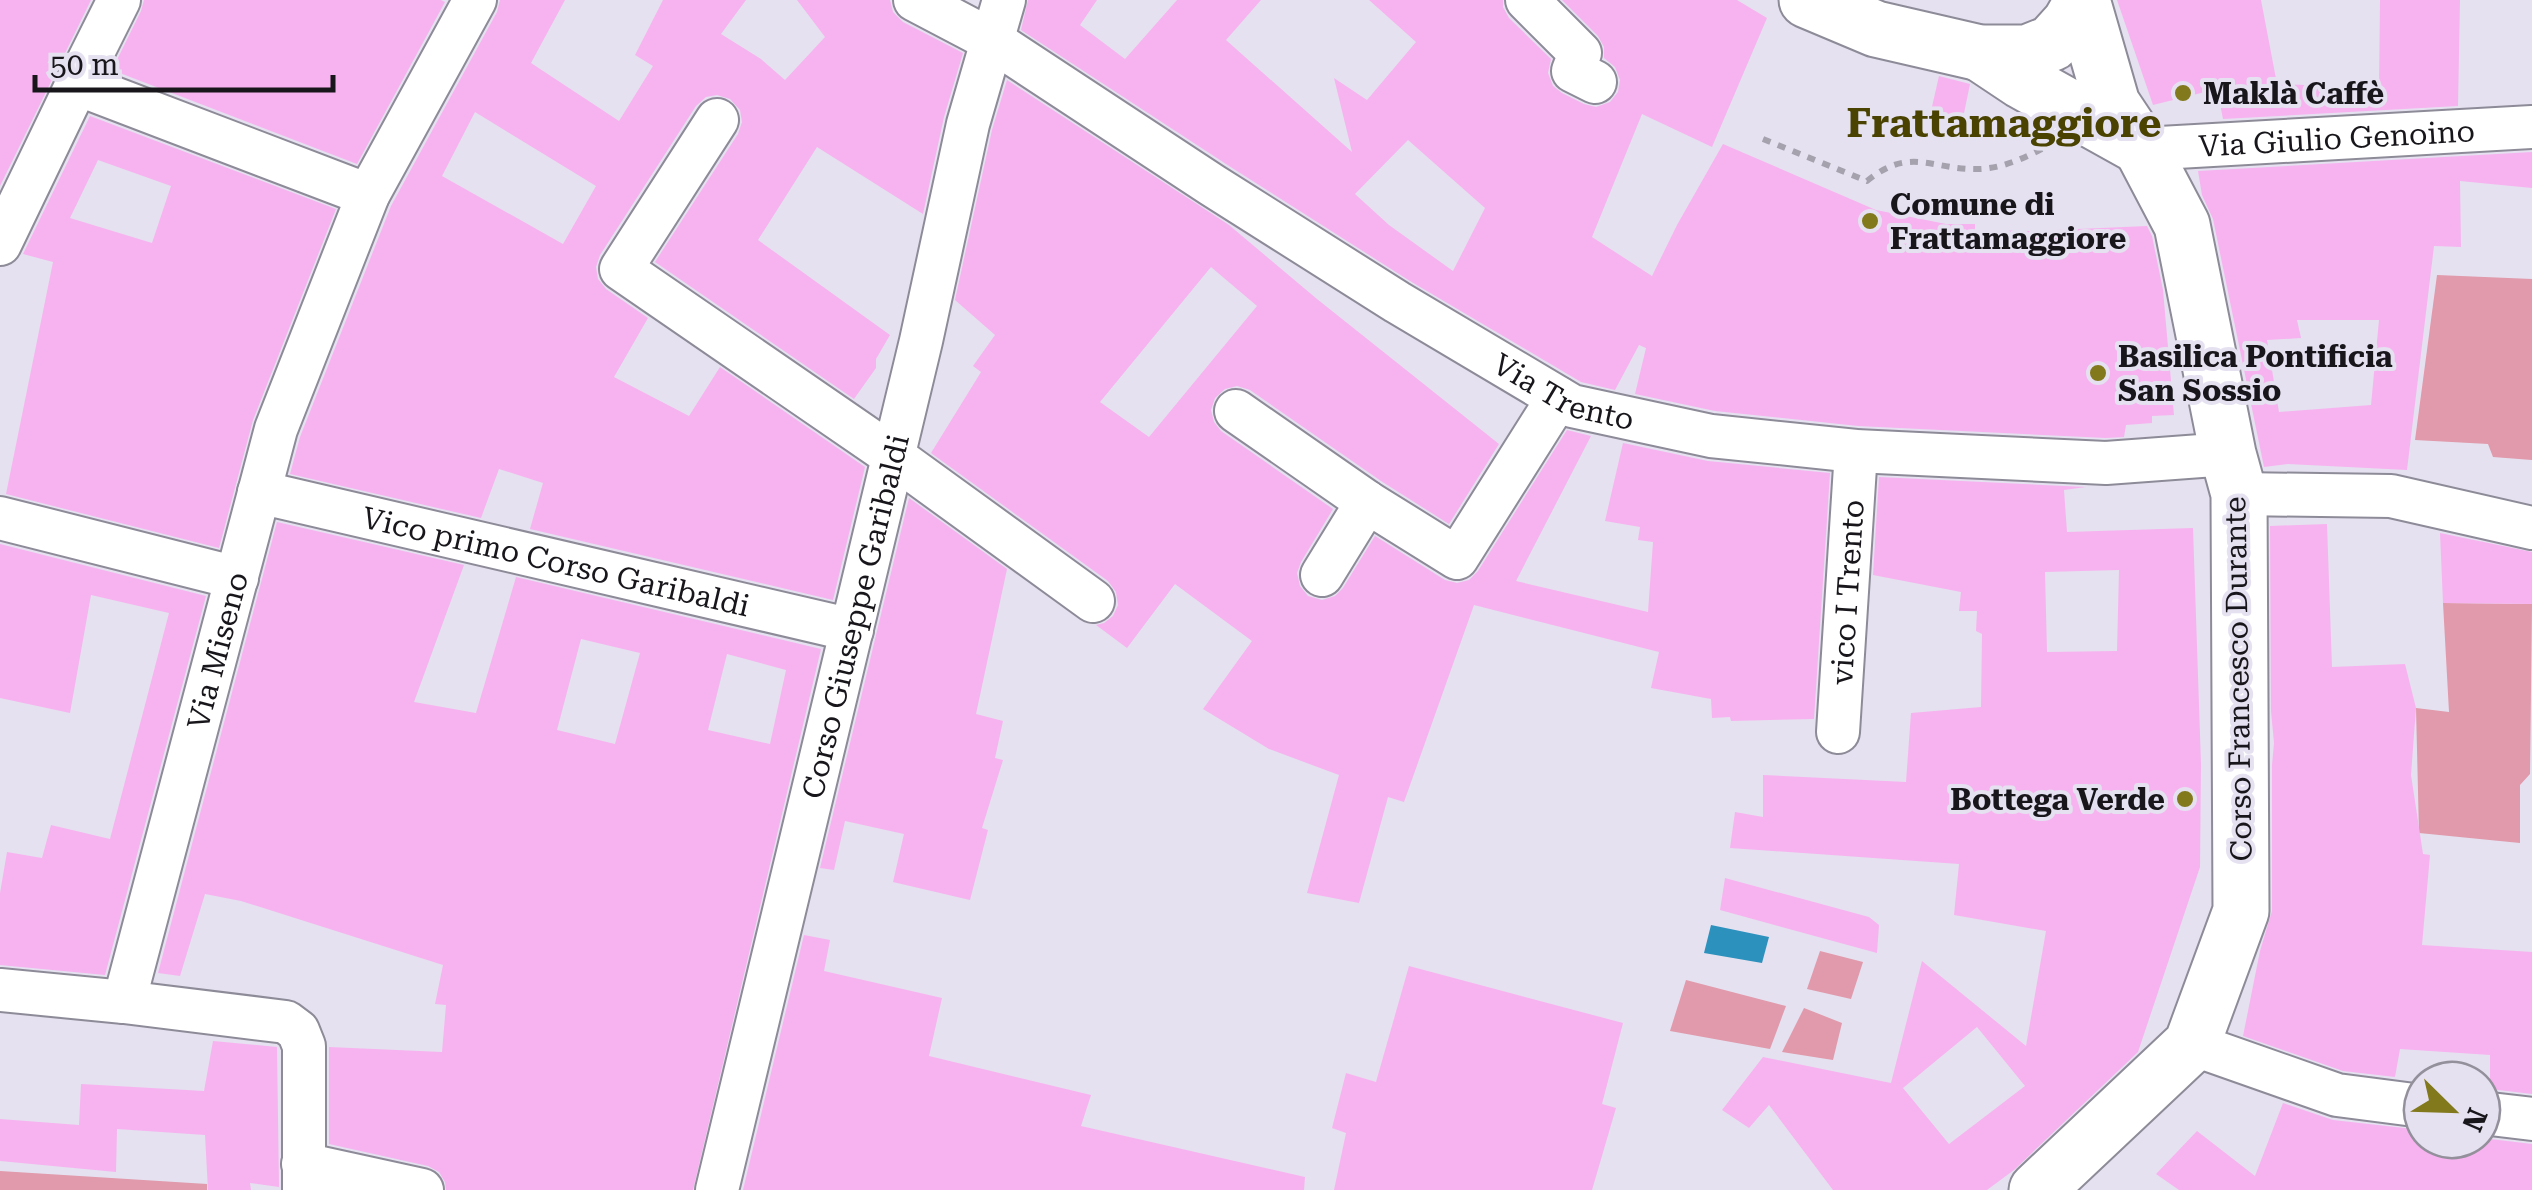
<svg xmlns="http://www.w3.org/2000/svg" width="2532" height="1190" viewBox="0 0 2532 1190" font-family="'Roboto Serif',serif">
<style>
.green{fill:#e09aab}
.water{fill:#2d91bd}
.building{fill:#f7b3ef;fill-rule:evenodd}
.lines{fill:none;stroke-linecap:round;stroke-linejoin:round}
.minor-casing{stroke:#8e8b98;stroke-width:46}
.tertiary-casing{stroke:#8e8b98;stroke-width:59}
.path{stroke:#a5a1ad;stroke-width:6;stroke-dasharray:8 8;stroke-linecap:butt}
.minor{stroke:#fff;stroke-width:42}
.tertiary{stroke:#fff;stroke-width:55}
.poi-dot{fill:#82781c;stroke:#e5e1f0;stroke-width:4}
.labels{text-anchor:middle;dominant-baseline:central;stroke-width:8;stroke-linejoin:round;paint-order:stroke}
.poi-label{font-size:30px;font-weight:bold;fill:#18161b;stroke:#e5e1f0;text-anchor:start}
.street-label{font-size:30px;fill:#18161b;stroke:#e5e1f0}
.district-label{font-size:40px;font-weight:bold;fill:#494200;stroke:#e5e1f0}
</style>
<rect width="100%" height="100%" fill="#e5e1f0"/>
<g class="green">
<path d="M2437 275 2532 279V460L2493 457 2488 444 2415 440Z"/>
<path d="M2443 603 2532 604 2530 774 2520 785V843L2419 833 2416 708 2449 712Z"/>
<path d="M1820 951 1863 962 1851 999 1807 989Z"/>
<path d="M1686 980 1786 1006 1770 1049 1670 1031Z"/>
<path d="M1804 1008 1842 1023 1833 1060 1782 1052Z"/>
<path d="M0 1171 207 1184V1190H0Z"/>
</g>
<path class="water" d="M1711 925 1769 937 1762 963 1704 953Z"/>
<g class="building">
<path d="M0 0H91L0 186Z"/>
<path d="M144 0H441L445 2 357 164 112 70 141 11Z"/>
<path d="M500 0H565L531 63 619 121 653 66 635 55 663 0H746L721 34 761 59 785 80 825 37 797 0H890L893 12 903 22 963 53 944 117 923 214 817 147 758 240 890 335 876 359V368L854 399 655 262 738 134 742 122 740 110 730 99 717 95 706 97 696 106 600 255 596 267 598 279 606 289 648 318 614 377 689 416 720 367 865 467 833 600 530 529 543 483 499 469 481 518 290 474 300 437 391 206 497 12ZM475 112 596 186 563 244 442 176Z"/>
<path d="M1028 0H1097L1080 25 1125 59 1177 0H1261L1226 40 1352 152 1334 78 1367 100 1416 42 1369 0H1503V7L1509 18 1551 59 1548 73 1553 86 1562 93 1584 104 1596 107 1610 102 1618 92 1620 80 1615 67 1604 58V47L1598 36 1562 0H1737L1767 18 1712 147 1642 114 1592 237 1652 276 1677 225 1723 144 1876 210 1946 224H1975V230L2030 231 2147 226 2152 236 2163 290 2174 415 2152 416V423L2126 425 2124 437 2106 438 1858 426 1715 411 1635 394 1646 348 1639 345 1615 390 1581 382 1410 281 1226 164 1021 30ZM1408 140 1485 208 1453 271 1389 225 1355 194Z"/>
<path d="M2117 0H2261L2277 84 2379 88 2380 0H2460L2458 106 2223 119 2217 89 2153 105Z"/>
<path d="M1939 76 1970 84 1963 118 1931 111Z"/>
<path d="M1007 80 1229 225 1317 299 1499 444 1449 524 1381 481 1250 390 1237 386 1225 389 1215 398 1211 410 1214 422 1221 431 1333 509 1301 562 1297 573 1300 586 1308 596 1322 600 1335 596 1343 588 1375 536 1445 580 1457 583 1469 580 1478 571 1567 430 1591 436 1516 581 1648 612 1653 542 1638 540 1640 527 1605 521 1623 443 1708 461 1830 473 1814 719 1731 721 1730 717 1712 718 1711 699 1651 688 1659 652 1474 605 1404 802 1388 797 1359 903 1307 893 1339 775 1269 749 1203 709 1252 641 1175 584 1127 648 1096 625 1104 623 1113 616 1118 605 1116 592 1108 581 931 453 981 372 973 366 995 335 955 300 992 130ZM1211 267 1257 306 1149 437 1100 402Z"/>
<path d="M90 116 336 209 253 420 219 548 6 494 53 262 23 254ZM98 160 171 186 152 243 70 218Z"/>
<path d="M2532 152V188L2460 181 2461 247 2434 246 2407 470 2288 464 2264 467 2213 219 2202 195 2198 171ZM2297 320H2379L2371 405 2279 412 2267 340 2301 338Z"/>
<path d="M1879 477 2086 487 2064 490 2067 532 2193 528 2201 764 2200 867 2138 1052 2014 1170 1987 1190H1833L1769 1105 1749 1128 1722 1110 1763 1057 1891 1083 1922 961 2026 1046 2046 931 1954 915 1959 864 1730 848 1735 812 1763 817V775L1906 782 1911 713 1981 707 1982 634 1976 631 1977 611H1959L1961 592 1873 575ZM2119 570 2117 651 2047 652 2045 572ZM1977 1027 2025 1086 1949 1144 1903 1088Z"/>
<path d="M909 498 1007 569 976 714 1003 721 995 758 1003 760 982 828 988 830 970 900 893 882 904 834 845 821 834 870 820 868Z"/>
<path d="M277 522 464 565 414 702 476 713 516 577 821 649 693 1190H446L445 1182 439 1172 428 1166 329 1144V1047L442 1052 446 1005 435 1004 443 965 241 901 205 894 180 976 158 973ZM581 639 640 653 615 744 557 730ZM727 654 786 670 770 744 708 730Z"/>
<path d="M2327 524 2332 667 2405 664 2416 708 2411 775 2423 854 2430 855 2422 945 2532 952V1094L2490 1089V1055L2400 1049 2395 1077 2343 1071 2243 1036 2260 951 2272 911V765L2274 743 2271 711 2270 526Z"/>
<path d="M2440 533 2532 552V604L2443 603Z"/>
<path d="M0 544 206 596 105 975 0 965V893L7 852 42 858 51 825 110 839 169 613 91 595 70 713 0 698Z"/>
<path d="M1725 878 1869 917 1879 925 1877 953 1720 910Z"/>
<path d="M804 935 830 940 824 971 942 998 929 1056 1091 1095 1081 1126 1305 1177 1304 1190H743Z"/>
<path d="M1409 966 1623 1023 1602 1104 1616 1108 1592 1190H1334L1346 1133 1332 1128 1346 1073 1376 1082Z"/>
<path d="M213 1041 277 1047 279 1187 250 1183 251 1190H208L205 1135 117 1129 116 1172 0 1161V1119L79 1125 81 1084 204 1091Z"/>
<path d="M2283 1103 2333 1120 2422 1130V1140H2482V1138L2532 1144V1190H2179L2156 1174 2197 1131 2255 1176Z"/>
</g>
<g class="lines">
<g class="minor-casing">
<g id="minor">
<path d="M119 0 77 84 368 195"/>
<path id="s1" d="M915 0 993 41 1212 185 1397 302 1572 406 1711 436 1856 451 2106 463 2228 454"/>
<path d="M1527 0 1580 53 1573 71 1595 82"/>
<path d="M717 120 621 269 893 456 1093 601"/>
<path id="s2" d="M2142 149 2532 127"/>
<path d="M0 244 77 84"/>
<path d="M1236 411 1367 502 1457 558 1558 398"/>
<path id="s3" d="M259 492 852 630"/>
<path d="M2239 494 2391 496 2532 528"/>
<path d="M0 518 237 578"/>
<path d="M1322 575 1367 502"/>
<path id="s4" d="M1838 732 1856 451"/>
<path d="M0 990 124 1002"/>
<path d="M2192 1044 2337 1095 2422 1106"/>
<path d="M2482 1113 2532 1119"/>
<path d="M303 1164 422 1190"/>
<path id="s5" d="M304 1190V1046L298 1031 286 1022 124 1002 276 429 368 195 475 0"/>
<path id="s6" d="M717 1190 921 341 968 124 1004 0"/>
</g>
</g>
<g class="tertiary-casing">
<g id="tertiary">
<path d="M1807 0 1876 29 1980 53H2027L2052 43 2070 23 2082 2"/>
<path d="M1980 53 2022 81 2137 145"/>
<path d="M2037 1190 2192 1044 2241 911 2239 494 2228 454 2182 225 2142 149 2112 104 2082 0"/>
</g>
</g>
<path class="path" d="M1763 139 1867 181C1911 145 1933 171 1980 169 2003 168 2027 157 2047 146"/>
<use href="#minor" class="minor"/>
<use href="#tertiary" class="tertiary"/>
</g>
<g class="poi-dot">
<circle cx="2183" cy="93" r="10"/>
<circle cx="1870" cy="221" r="10"/>
<circle cx="2098" cy="373" r="10"/>
<circle cx="2185" cy="799" r="10"/>
</g>
<g class="labels">
<g class="poi-label">
<text x="2203" y="93">Maklà Caffè</text>
<text x="1890" y="204">Comune di<tspan x="1890" dy="34">Frattamaggiore</tspan></text>
<text x="2118" y="356">Basilica Pontificia<tspan x="2118" dy="34">San Sossio</tspan></text>
<text x="2165" y="799" text-anchor="end">Bottega Verde</text>
</g>
<g class="street-label">
<text stroke="none"><textPath href="#s2" startOffset="195">Via Giulio Genoino</textPath></text>
<text stroke="none"><textPath href="#s1" startOffset="760">Via Trento</textPath></text>
<text stroke="none"><textPath href="#s3" startOffset="305">Vico primo Corso Garibaldi</textPath></text>
<text stroke="none"><textPath href="#s4" startOffset="140">vico I Trento</textPath></text>
<text stroke="none"><textPath href="#s6" startOffset="590">Corso Giuseppe Garibaldi</textPath></text>
<text stroke="none"><textPath href="#s5" startOffset="702">Via Miseno</textPath></text>
<text transform="translate(2238 679) rotate(-91)">Corso Francesco Durante</text>
</g>
<g class="district-label">
<text x="2004" y="123">Frattamaggiore</text>
</g>
</g>
<g transform="translate(2452 1110) rotate(113)"><circle r="48" fill="#e5e1f0" stroke="#93909b" stroke-width="2.5"/>
<path d="M0-8L18 38L0 25L-18 38Z" fill="#82781c"/>
<text y="-15" font-size="28" font-weight="bold" text-anchor="middle" fill="#18161b">N</text>
</g>
<path d="M35 75v15h298v-15" fill="none" stroke="#18161b" stroke-width="5"/>
<text x="50" y="75" font-size="30" fill="#18161b" stroke="#e5e1f0" stroke-width="8" paint-order="stroke">50 m</text>
</svg>
